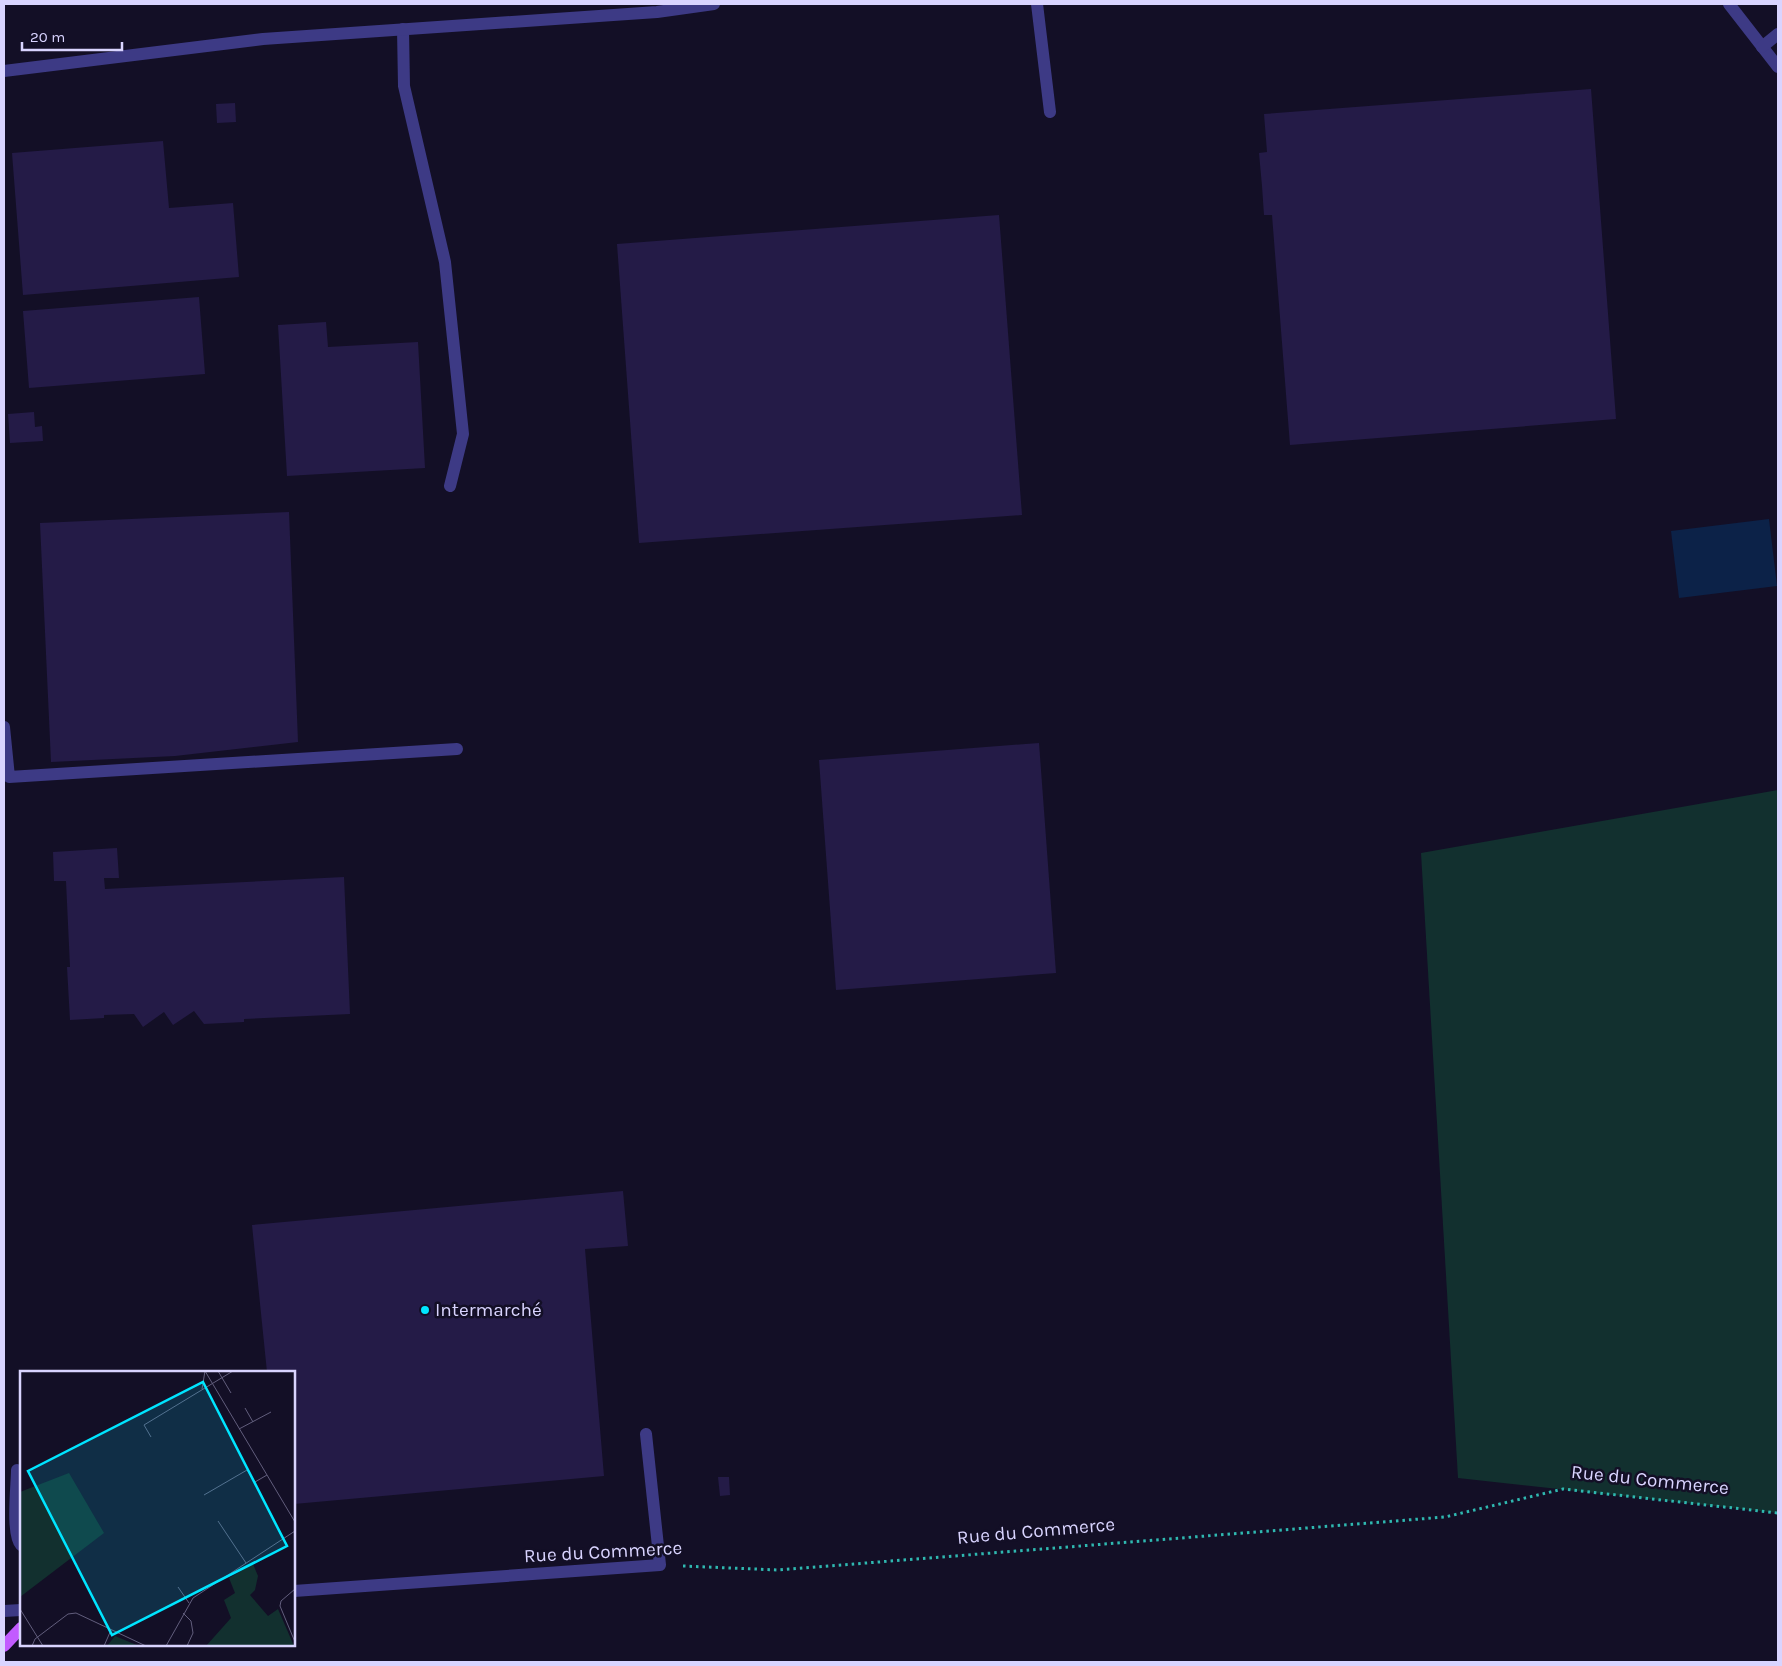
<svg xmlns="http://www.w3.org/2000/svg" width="1782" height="1666" viewBox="0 0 1782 1666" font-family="Karla,sans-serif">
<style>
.green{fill:#12302f}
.water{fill:#0c2248}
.building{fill:#241b47}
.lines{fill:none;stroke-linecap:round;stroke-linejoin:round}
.path{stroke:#2fb8b0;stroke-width:3;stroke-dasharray:2.5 4;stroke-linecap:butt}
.service{stroke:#3d3a85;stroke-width:12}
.minor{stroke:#3d3a85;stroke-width:12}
.primary{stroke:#c25bff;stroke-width:12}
.poi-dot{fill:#00e5ff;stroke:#130f26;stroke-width:2}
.labels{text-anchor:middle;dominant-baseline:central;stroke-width:5;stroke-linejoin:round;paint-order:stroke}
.poi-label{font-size:19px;fill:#d9d4ff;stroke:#130f26;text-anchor:start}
.street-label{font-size:19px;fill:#d9d4ff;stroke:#130f26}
.inset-road{fill:none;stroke:#625e7d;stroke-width:1}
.view{fill:#00e5ff;fill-opacity:0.15;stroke:#00e5ff;stroke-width:2.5}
.inset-edge{fill:none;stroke:#d9d4ff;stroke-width:2.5}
</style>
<rect width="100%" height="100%" fill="#130f26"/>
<path class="green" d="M1778 790V1513L1458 1478 1421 853Z"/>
<path class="water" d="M1769 519 1777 586 1679 598 1671 531Z"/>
<g class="building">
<path d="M1591 89 1616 419 1290 445 1272 215H1264L1262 186 1259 153 1267 152 1264 114Z"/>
<path d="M235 103 236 122 217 123 216 104Z"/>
<path d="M163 141 169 208 233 203 239 277 23 295 12 153Z"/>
<path d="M999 215 1022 515 639 543 617 244Z"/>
<path d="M199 297 205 374 29 388 23 311Z"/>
<path d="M326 322 328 347 418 342 425 468 287 476 278 325Z"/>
<path d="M34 412 35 427 42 426 43 441 10 443 8 414Z"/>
<path d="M289 512 298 742 175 756 51 762 40 523Z"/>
<path d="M1039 743 1056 973 836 990 819 760Z"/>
<path d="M117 848 119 878H104L105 889 344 877 350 1014 244 1019V1022L204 1024 194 1011 173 1025 164 1012 143 1027 134 1014 104 1015V1018L70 1020 67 967H70L66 881H54L53 852Z"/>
<path d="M623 1191 628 1246 585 1249 604 1476 294 1504V1372H267L252 1225Z"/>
<path d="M718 1477H729L730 1495 720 1496Z"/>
</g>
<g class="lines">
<path class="path" d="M683 1566 778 1570 1445 1517 1563 1489 1778 1513"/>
<g class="service">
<path d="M1037 4 1050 112"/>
<path d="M403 29 404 86 445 262 463 434 450 486"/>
<path d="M4 727 9 777 457 749"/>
<path d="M17 1470C17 1485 11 1534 21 1545"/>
<path d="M294 1591 660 1565 646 1434"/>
<path d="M4 1611 21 1610"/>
</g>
<g class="minor">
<path d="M1729 4 1778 67"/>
<path d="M1762 47 1778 34"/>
<path d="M4 71 263 39 657 12 714 4"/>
</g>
<path class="primary" d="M4 1646 21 1628"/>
</g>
<circle class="poi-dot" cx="425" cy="1310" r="5"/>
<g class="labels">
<g class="poi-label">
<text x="435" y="1310">Intermarché</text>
</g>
<g class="street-label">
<text transform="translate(1650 1480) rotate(6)">Rue du Commerce</text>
<text transform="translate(1036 1531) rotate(-5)">Rue du Commerce</text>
<text transform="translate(603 1552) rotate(-3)">Rue du Commerce</text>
</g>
</g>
<g transform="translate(20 1371)">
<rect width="275" height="275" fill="#130f26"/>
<path d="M49 102 84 162 0 226V121ZM233 193 238 205 235 219 230 224 248 245 258 238 274 275H186L211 247 204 229 215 222 209 207ZM95 265 119 275H87Z" fill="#12302f"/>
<path class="inset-road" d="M185 0 275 151M198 0 211 22M182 18 185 0M225 37 233 51M219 58 251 41M131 66 124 54 213 0M184 124 227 99 235 111 247 104M198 150 226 192M158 216 169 232M275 218 261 230 260 235 275 271M0 238 23 275M163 242 171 250 173 262 167 275M12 275 15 268 48 243 56 242 126 275M84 275 91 259M146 275 173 227 275 160"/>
<path class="view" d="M183 11 267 175 92 264 8 100Z"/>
<rect width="275" height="275" class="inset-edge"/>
</g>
<rect width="1782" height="1666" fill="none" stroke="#d9d4ff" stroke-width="10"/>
<path d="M22 42v8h100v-8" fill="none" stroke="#d9d4ff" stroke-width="2.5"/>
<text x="30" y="42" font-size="15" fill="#d9d4ff" stroke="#130f26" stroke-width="4" paint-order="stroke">20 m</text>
</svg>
